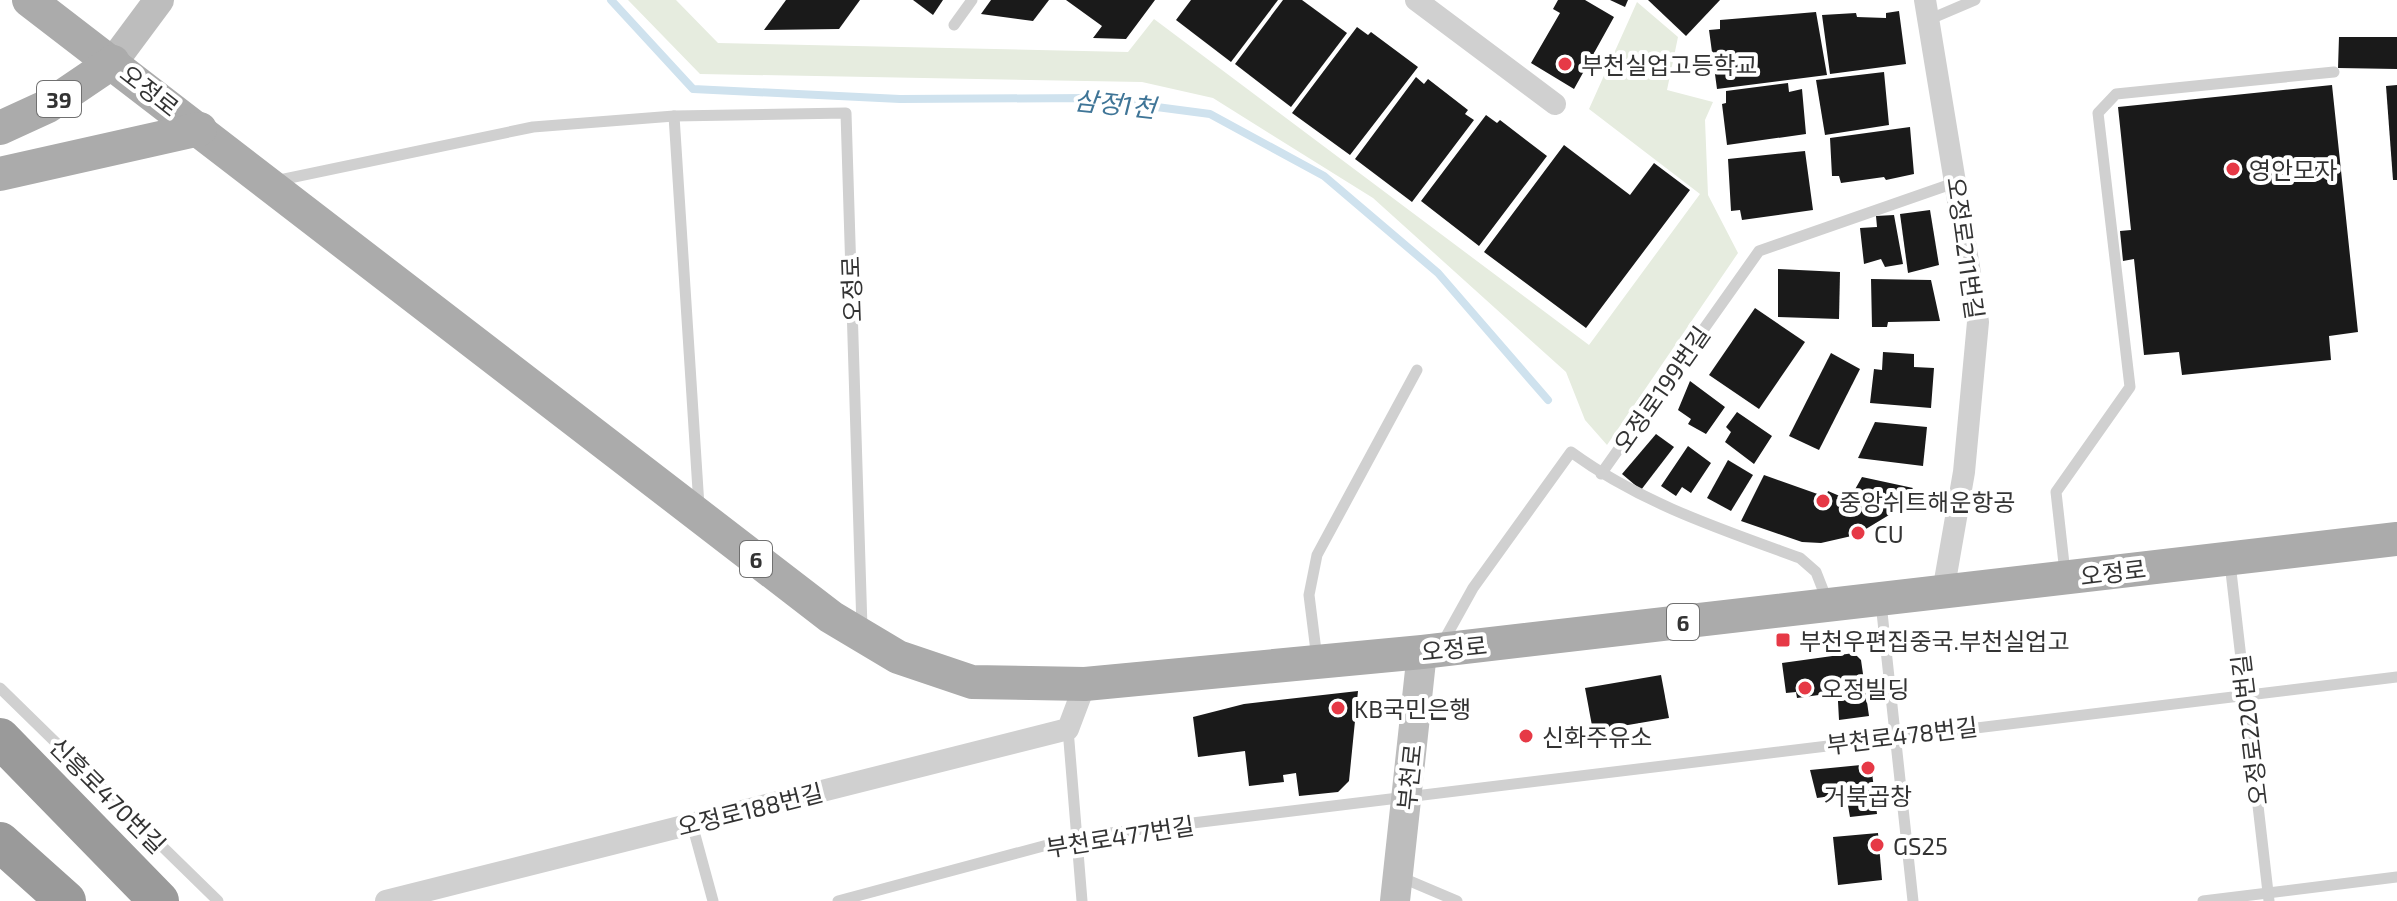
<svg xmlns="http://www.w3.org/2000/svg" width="2397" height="901" viewBox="0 0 2397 901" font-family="'Exo 2','Noto Sans KR',sans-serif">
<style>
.green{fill:#e6ecdf}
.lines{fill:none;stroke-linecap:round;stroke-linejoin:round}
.stream{stroke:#cfe2ee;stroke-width:8}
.building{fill:#1a1a1a}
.lane{stroke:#d0d0d0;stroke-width:11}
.street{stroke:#d0d0d0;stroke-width:22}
.secondary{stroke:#bdbdbd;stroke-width:30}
.primary{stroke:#ababab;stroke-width:34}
.highway{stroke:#9a9a9a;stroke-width:40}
.poi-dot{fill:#e63946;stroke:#fff;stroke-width:3}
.labels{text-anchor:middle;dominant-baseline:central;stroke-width:8;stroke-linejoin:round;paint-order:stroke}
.shield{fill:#fff;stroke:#707070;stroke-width:2}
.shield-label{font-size:22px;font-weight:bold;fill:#333}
.poi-label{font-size:24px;fill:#333;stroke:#fff;text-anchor:start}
.street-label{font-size:24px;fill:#333;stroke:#fff}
.water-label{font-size:26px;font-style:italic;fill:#3f7597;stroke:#fff}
</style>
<rect width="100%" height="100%" fill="#fff"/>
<path class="green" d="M628 0H676L718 43 1128 52 1154 19 1589 345 1700 194 1589 109 1637 2 1678 37 1667 90 1713 102 1705 120 1708 195 1738 253 1607 445 1585 420 1566 372 1373 198 1213 98 1142 82 700 74Z"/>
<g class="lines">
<path class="stream" d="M611 0 693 89 900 99 1088 98 1210 114 1324 176 1438 273 1548 400"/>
</g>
<g class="building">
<path d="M786 0H860L839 29 764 30Z"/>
<path d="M913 0H943L933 15Z"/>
<path d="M991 0H1049L1033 21 981 14Z"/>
<path d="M1066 0H1155L1126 39 1093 38 1102 26Z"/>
<path d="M1191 0H1278L1231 62 1176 20Z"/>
<path d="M1283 0H1302L1347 33 1291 107 1235 64Z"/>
<path d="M1558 0H1585L1614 17 1574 89 1531 63 1560 13 1553 9Z"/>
<path d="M1610 0H1628L1625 7Z"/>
<path d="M1648 0H1720L1686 36Z"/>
<path d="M1899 11 1906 64 1830 74 1822 15 1856 13 1857 17 1886 18V13Z"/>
<path d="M1816 12 1827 75 1717 89 1709 30 1720 29V20Z"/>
<path d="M1357 27 1368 35 1371 32 1418 67 1350 155 1292 113Z"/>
<path d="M2339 37H2397V69L2338 68Z"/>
<path d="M1884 72 1889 125 1825 135 1816 80Z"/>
<path d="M1416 77 1424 84 1428 79 1468 110 1465 114 1474 120 1412 202 1355 159Z"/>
<path d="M1788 83 1789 92 1802 89 1806 134 1727 145 1722 104 1726 103V91Z"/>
<path d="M2332 85 2358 332 2329 336 2331 360 2182 375 2179 352 2144 355 2134 259 2123 261 2120 231 2131 230 2118 107Z"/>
<path d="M2397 85V180H2393L2386 86Z"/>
<path d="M1486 115 1497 123 1500 120 1547 156 1479 246 1421 201Z"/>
<path d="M1910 127 1914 174 1886 180 1884 177 1841 183 1839 176H1832L1830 138Z"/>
<path d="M1564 145 1630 195 1654 163 1690 190 1586 328 1484 252Z"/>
<path d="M1805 151 1813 210 1742 220 1740 210 1731 211 1728 159Z"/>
<path d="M1930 210 1939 265 1908 273 1900 214Z"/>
<path d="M1894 215 1903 264 1885 267 1881 259 1864 264 1860 228 1877 227 1876 216Z"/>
<path d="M1778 269 1840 272 1839 319 1778 317Z"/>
<path d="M1871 279 1931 280 1940 321 1888 322 1887 327H1872Z"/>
<path d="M1755 308 1805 342 1759 409 1709 375Z"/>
<path d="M1883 352 1914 354V367L1934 368 1931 408 1870 403 1874 369 1882 370Z"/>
<path d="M1831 353 1860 369 1819 450 1789 436Z"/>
<path d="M1690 381 1725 407 1706 434 1688 424 1691 419 1678 410Z"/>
<path d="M1737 412 1772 436 1754 464 1725 442 1731 432 1726 427Z"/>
<path d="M1875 422 1927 427 1923 466 1858 458Z"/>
<path d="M1656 434 1674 447 1641 490 1622 474Z"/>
<path d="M1688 446 1711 463 1691 493 1682 487 1676 496 1661 486Z"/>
<path d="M1728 460 1753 475 1731 511 1707 498Z"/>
<path d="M1764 475 1826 497 1828 491 1849 500 1862 477 1913 488 1894 512 1856 535 1821 543 1802 542 1741 521Z"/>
<path d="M1854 653 1861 660 1869 716 1839 720 1837 683 1825 685 1826 694 1797 698 1796 692 1786 693 1782 663Z"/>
<path d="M1661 675 1669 718 1593 731 1585 688Z"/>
<path d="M1358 691 1349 781 1338 792 1299 796 1296 773 1283 775 1284 782 1249 786 1245 751 1198 757 1193 717 1244 704Z"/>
<path d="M1871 764 1877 814 1850 817 1846 794 1817 798 1810 770Z"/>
<path d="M1878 833 1882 880 1838 885 1833 837Z"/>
</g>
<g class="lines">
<g class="lane">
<path d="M1928 20 1975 0"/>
<path d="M954 25 972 0"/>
<path d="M674 116 699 506"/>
<path d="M275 181 533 127 674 116 846 113 862 628"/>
<path d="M1601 474 1759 251 1957 182"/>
<path d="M2230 563 2269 901"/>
<path d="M2065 573 2056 492 2130 387 2098 113 2116 94 2334 72"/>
<path d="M1881 603 1913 901"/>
<path d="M1443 642 1473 588 1571 452C1641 503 1720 529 1800 558L1816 572 1827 600"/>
<path d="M1317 659 1309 595 1317 555 1417 370"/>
<path d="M0 688 218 901"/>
<path d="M1068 729 1082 901"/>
<path d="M692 824 713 901"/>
<path d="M1398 876 1457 901"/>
<path d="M838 901 1077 837 2397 677"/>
<path d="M2203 901 2397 877"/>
</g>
<g class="street">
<path d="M1416 0 1555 104"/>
<path d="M1925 0 1978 322 1964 472 1943 592"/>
<path d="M386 901 1068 729 1085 684"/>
</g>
<g class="secondary">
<path d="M113 62 159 0"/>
<path d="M1395 901 1422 652"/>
</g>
<g class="primary">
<path d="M29 0 831 617 898 657 972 682 1085 684 1422 652 2397 539"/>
<path d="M0 128 48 106 113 62"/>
<path d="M0 174 200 129"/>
</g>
<g class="highway">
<path d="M0 738 159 901"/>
<path d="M0 842 66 901"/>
</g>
</g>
<g class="poi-dot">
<circle cx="1565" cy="64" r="8"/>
<circle cx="2233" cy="169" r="8"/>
<circle cx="1823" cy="501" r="8"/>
<circle cx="1858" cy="533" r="8"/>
<rect x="1775" y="632" width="16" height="16" rx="4"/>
<circle cx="1805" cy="688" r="8"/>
<circle cx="1338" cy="708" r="8"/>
<circle cx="1526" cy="736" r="8"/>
<circle cx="1868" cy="768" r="8"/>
<circle cx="1877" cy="845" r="8"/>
</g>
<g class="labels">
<g class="shield">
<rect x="37" y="81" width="44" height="36" rx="6"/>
<rect x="740" y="541" width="32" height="36" rx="6"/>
<rect x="1667" y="604" width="32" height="36" rx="6"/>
</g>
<g class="shield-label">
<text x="59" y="99">39</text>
<text x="756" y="559">6</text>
<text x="1683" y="622">6</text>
</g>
<g class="poi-label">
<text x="1581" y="64">부천실업고등학교</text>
<text x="2249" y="169">영안모자</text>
<text x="1839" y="501">중앙쉬트해운항공</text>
<text x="1874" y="533">CU</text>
<text x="1799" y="640">부천우편집중국.부천실업고</text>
<text x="1821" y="688">오정빌딩</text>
<text x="1354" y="708">KB국민은행</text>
<text x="1542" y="736">신화주유소</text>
<text x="1868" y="795" text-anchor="middle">거북곱창</text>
<text x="1893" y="845">GS25</text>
</g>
<g class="street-label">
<text transform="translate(150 90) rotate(38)">오정로</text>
<text transform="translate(1966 248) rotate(82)">오정로211번길</text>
<text transform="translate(851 289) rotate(-92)">오정로</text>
<text transform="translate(1661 389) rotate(-55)">오정로199번길</text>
<text transform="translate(2113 572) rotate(-7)">오정로</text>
<text transform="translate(1454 648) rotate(-6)">오정로</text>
<text transform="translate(2249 730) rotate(-97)">오정로220번길</text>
<text transform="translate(1902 735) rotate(-7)">부천로478번길</text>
<text transform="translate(1409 777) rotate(-84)">부천로</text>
<text transform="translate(108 795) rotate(45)">신흥로470번길</text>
<text transform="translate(750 809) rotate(-14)">오정로188번길</text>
<text transform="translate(1120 836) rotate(-9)">부천로477번길</text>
</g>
<g class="water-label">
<text transform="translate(1115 103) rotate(6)">삼정1천</text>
</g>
</g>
</svg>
